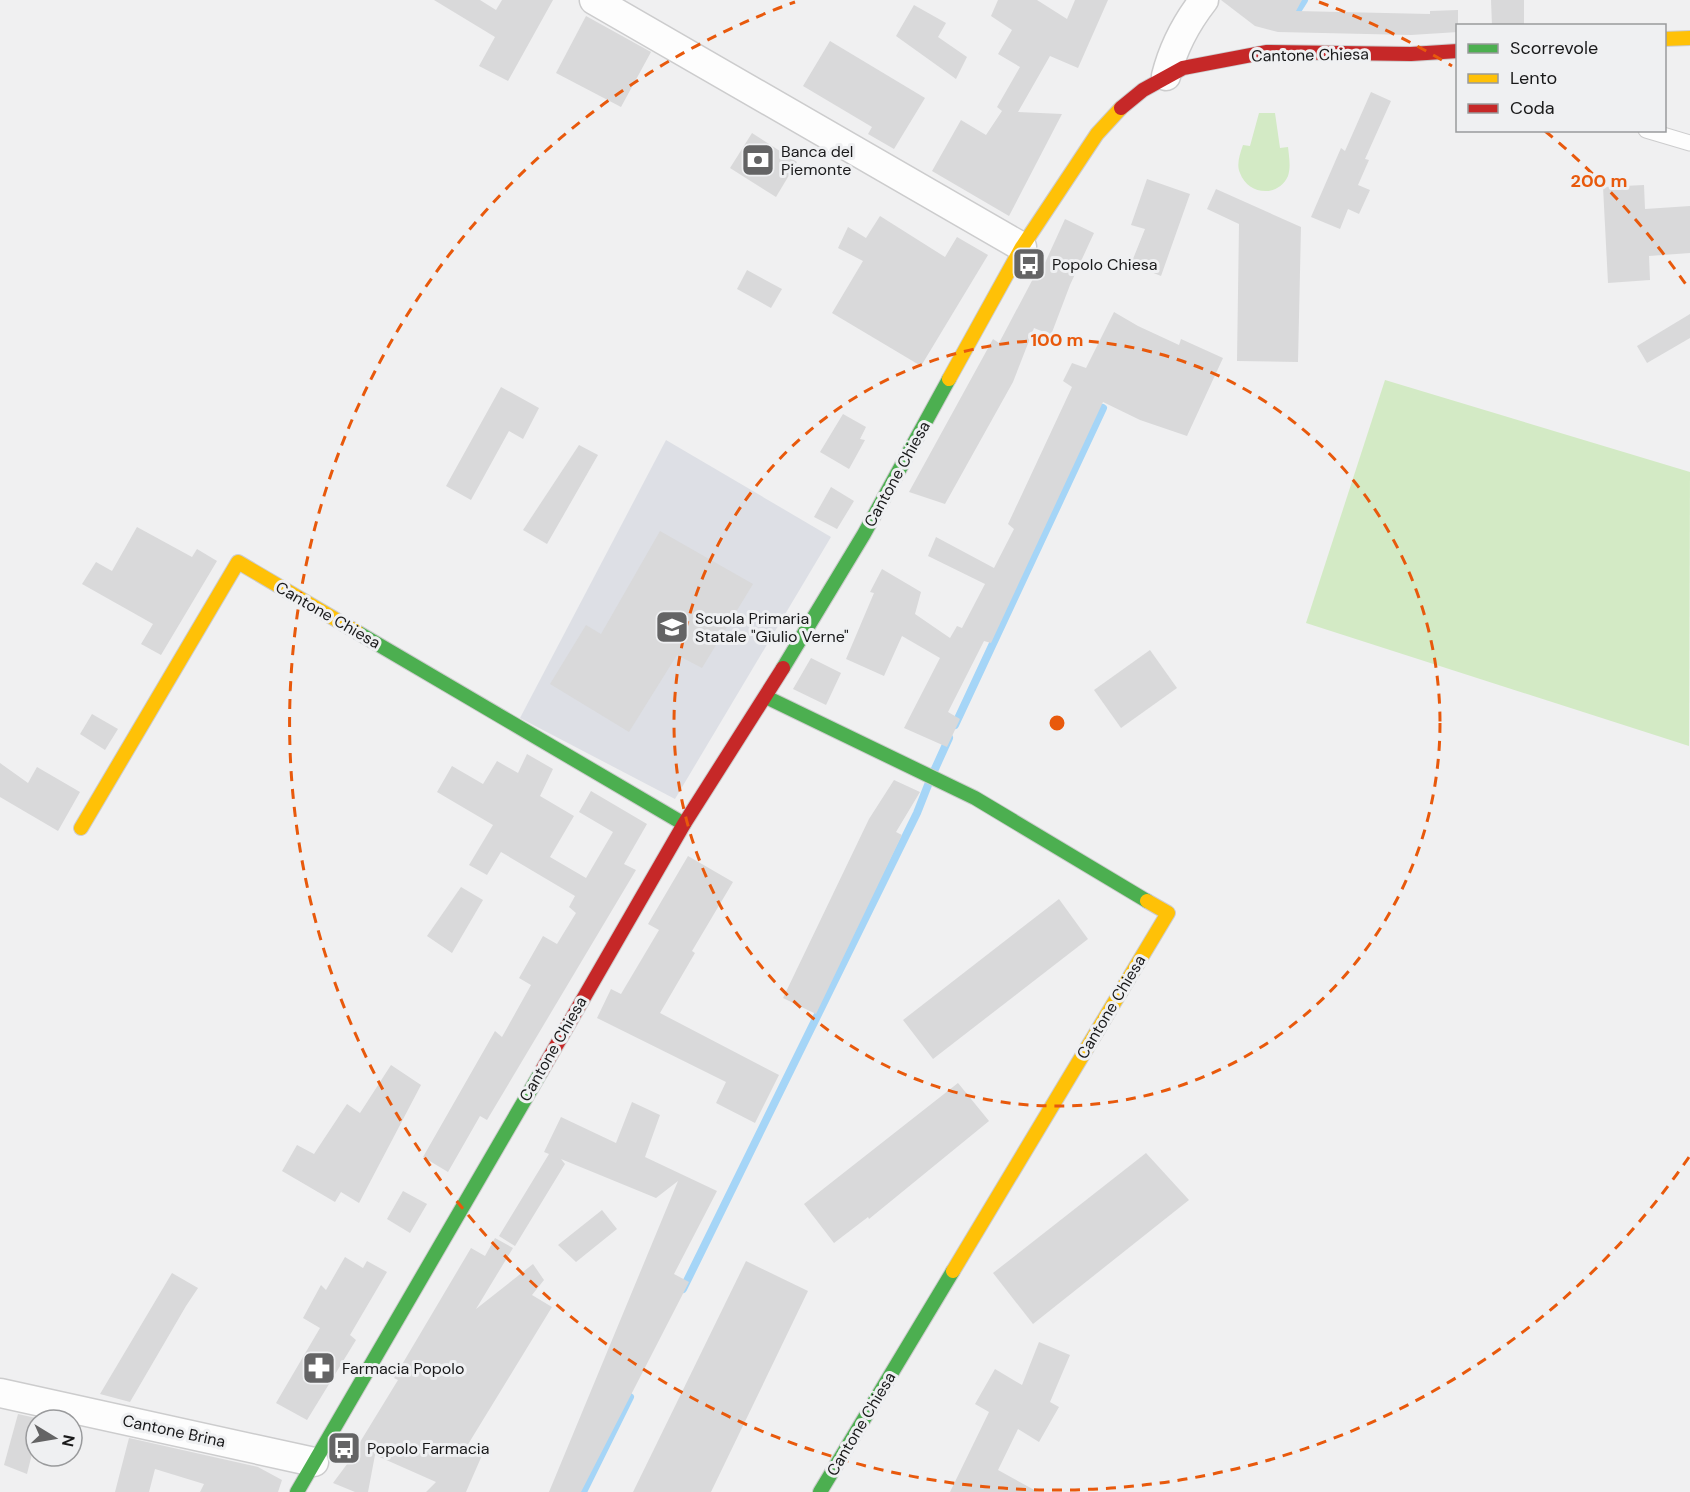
<svg xmlns="http://www.w3.org/2000/svg" width="1690" height="1492" viewBox="0 0 1690 1492" font-family="'DM Sans',sans-serif">
<style>
.built{fill:#dddfe5}
.green{fill:#d3eac5}
.lines{fill:none;stroke-linecap:round;stroke-linejoin:round}
.stream{stroke:#a5d5f7;stroke-width:8}
.building{fill:#d9d9da}
.lane-casing{stroke:#cccccd;stroke-width:17}
.street-casing{stroke:#cccccd;stroke-width:31}
.fast-casing{stroke:#cccccd;stroke-width:16}
.slow-casing{stroke:#cccccd;stroke-width:16}
.jam-casing{stroke:#cccccd;stroke-width:16}
.lane{stroke:#fdfdfd;stroke-width:15}
.street{stroke:#fdfdfd;stroke-width:28}
.fast{stroke:#4caf50;stroke-width:14}
.slow{stroke:#ffc107;stroke-width:14}
.jam{stroke:#c62828;stroke-width:14}
.ring{fill:none;stroke:#e8590c;stroke-width:3;stroke-dasharray:10 8}
.labels{text-anchor:middle;dominant-baseline:central;stroke-width:6;stroke-linejoin:round;paint-order:stroke}
.street-label{font-size:16px;fill:#19191a;stroke:#eff0f2}
.poi-label{font-size:16px;fill:#19191a;stroke:#eff0f2;text-anchor:start}
.centre{fill:#e8590c;stroke:#eff0f2;stroke-width:3}
.ring-label{font-size:18px;text-anchor:middle;font-weight:bold;fill:#e8590c;stroke:#eff0f2;stroke-width:6;stroke-linejoin:round;paint-order:stroke}
</style>
<rect width="100%" height="100%" fill="#f0f0f1"/>
<path class="built" d="M666 440 831 537 675 799 520 718Z"/>
<g class="green">
<path d="M1259 113H1275L1280 148 1288 147C1289 156 1291 167 1288 176 1278 198 1248 195 1240 173 1236 164 1240 154 1243 145L1250 146Z"/>
<path d="M1385 380 1690 472 1689 746 1306 623Z"/>
</g>
<g class="lines">
<g class="stream">
<path d="M1292 19 1304 0"/>
<path d="M955 725 1103 408"/>
<path d="M934 771 949 738"/>
<path d="M683 1289 917 813 928 785"/>
<path d="M583 1492 630 1397"/>
</g>
</g>
<g class="building">
<path d="M434 0H480L496 10 502 0H553L508 81 479 66 495 37Z"/>
<path d="M998 0H1037L1067 19 1075 0H1108L1078 68 1050 56 1018 112 1062 114 1009 216 932 171 961 120 986 135 1002 111 997 107 1020 67 998 54 1012 30 991 16Z"/>
<path d="M1221 0H1302L1296 11 1430 14V11L1458 10V32L1411 35 1278 32 1255 26Z"/>
<path d="M1491 0H1524V26H1492Z"/>
<path d="M914 5 946 23 938 37 967 57 956 79 896 36Z"/>
<path d="M586 16 651 52 621 107 556 73Z"/>
<path d="M830 41 925 98 894 149 868 134 872 127 803 86Z"/>
<path d="M1371 92 1391 101 1365 159 1369 160 1358 185 1370 190 1359 214 1348 209 1340 229 1311 217 1341 148 1345 151Z"/>
<path d="M752 133 797 162 776 197 730 168Z"/>
<path d="M1147 179 1190 194 1161 276 1131 264 1145 229 1131 225Z"/>
<path d="M1644 185 1645 209 1690 206V253L1649 256 1650 280 1608 283 1603 187Z"/>
<path d="M1216 189 1301 227 1298 362 1237 361 1239 224 1207 209Z"/>
<path d="M880 216 945 257 957 237 988 255 921 366 832 313 863 261 838 248 848 227 866 238Z"/>
<path d="M1065 219 1094 233 1070 285 1051 335 1034 328 1013 382 945 504 909 492 993 339 999 343 1035 275 1039 276Z"/>
<path d="M747 270 782 289 771 308 737 289Z"/>
<path d="M1114 312 1138 326 1179 345 1181 339 1223 358 1187 436 1140 420 1103 402 991 643 984 641 948 712 960 719 947 747 904 728 940 658 902 636 884 676 846 659 874 593 870 592 882 569 921 592 915 614 950 638 957 626 962 628 985 584 928 556 936 537 994 568 1014 529 1008 524 1072 387 1063 381 1072 363 1086 368Z"/>
<path d="M1690 314V338L1647 363 1637 346Z"/>
<path d="M501 387 539 408 523 439 509 431 471 500 446 486Z"/>
<path d="M843 414 866 427 860 439 865 440 849 469 820 452Z"/>
<path d="M579 445 598 455 547 544 523 530Z"/>
<path d="M831 487 854 501 837 529 814 517Z"/>
<path d="M137 527 192 557 197 549 217 561 161 655 141 644 153 624 82 584 96 562 112 571Z"/>
<path d="M660 531 753 584 702 668 677 655 629 732 550 684 586 625 601 634Z"/>
<path d="M1150 650 1177 688 1121 728 1094 690Z"/>
<path d="M811 658 841 673 826 705 793 689Z"/>
<path d="M92 714 118 729 105 750 80 734Z"/>
<path d="M527 754 553 769 540 796 574 816 550 857 586 878 613 832 579 812 591 791 647 824 624 864 636 870 487 1120 480 1116 448 1172 423 1157 495 1031 502 1037 531 985 519 978 543 936 557 944 576 913 569 907 575 896 501 852 487 875 469 865 493 825 437 792 452 766 483 784 497 761 518 773Z"/>
<path d="M0 763 28 783 37 767 80 792 58 831 0 797Z"/>
<path d="M894 780 920 792 896 832 902 835 816 1014 783 998 869 819Z"/>
<path d="M688 856 733 882 692 951 695 953 660 1013 779 1075 755 1123 716 1103 726 1082 597 1018 611 989 621 994 659 930 648 924Z"/>
<path d="M461 887 483 900 452 953 427 936Z"/>
<path d="M1059 899 1088 939 933 1059 903 1020Z"/>
<path d="M391 1065 421 1085 359 1203 341 1192 335 1202 282 1171 297 1145 314 1154 347 1104 360 1113Z"/>
<path d="M958 1083 989 1121 869 1219 868 1217 834 1243 804 1204Z"/>
<path d="M632 1102 660 1115 645 1157 717 1191 674 1274 689 1282 581 1492H549L678 1181 656 1198 561 1159 565 1164 515 1246 499 1236 549 1154 544 1152 561 1117 616 1143Z"/>
<path d="M1146 1153 1189 1200 1033 1324 993 1273Z"/>
<path d="M403 1191 427 1204 410 1233 387 1219Z"/>
<path d="M602 1210 617 1229 576 1262 558 1245Z"/>
<path d="M495 1238 513 1248 476 1309 533 1264 544 1280 532 1295 552 1307 467 1446 483 1453 466 1492H426L436 1482 375 1455 368 1492H355L333 1483 359 1448 357 1447 398 1380 394 1378 471 1248 485 1256Z"/>
<path d="M345 1257 363 1268 367 1261 387 1272 350 1335 356 1340 307 1420 276 1403 320 1328 303 1318 321 1285 326 1290Z"/>
<path d="M746 1261 808 1291 711 1492H633Z"/>
<path d="M172 1273 198 1288 186 1306 130 1402 100 1394Z"/>
<path d="M1039 1342 1070 1355 1050 1402 1059 1407 1039 1442 1018 1429 998 1470 1038 1492H950L989 1412 975 1404 995 1369 1022 1385Z"/>
<path d="M18 1414 36 1418V1438L27 1474 4 1465Z"/>
<path d="M129 1438 258 1467 282 1480 278 1492H200L204 1484 155 1469 149 1492H115Z"/>
</g>
<g class="lines">
<g class="lane-casing">
<path id="lane" d="M1646 130 1690 143"/>
</g>
<g class="street-casing">
<g id="street">
<path d="M594 0 1022 247"/>
<path d="M1166 76C1173 48 1186 23 1204 0"/>
<path d="M0 1393 314 1462"/>
</g>
</g>
<g class="fast-casing">
<g id="fast">
<path d="M357 632 684 824"/>
<path d="M783 668 864 534 949 379"/>
<path d="M766 697 975 798 1147 901"/>
<path d="M297 1492 541 1072"/>
<path d="M820 1492 953 1271"/>
</g>
</g>
<g class="slow-casing">
<g id="slow">
<path d="M1664 39 1690 38"/>
<path d="M949 379 1022 247 1097 134 1121 108"/>
<path d="M81 828 238 562 357 632"/>
<path d="M953 1271 1168 913 1147 901"/>
</g>
</g>
<g class="jam-casing">
<g id="jam">
<path d="M1121 108 1143 90 1183 68 1267 52 1411 54 1458 51"/>
<path d="M541 1072 684 824 783 668"/>
</g>
</g>
<use href="#lane" class="lane"/>
<use href="#street" class="street"/>
<use href="#fast" class="fast"/>
<use href="#slow" class="slow"/>
<use href="#jam" class="jam"/>
</g>
<g class="ring">
<circle cx="1057" cy="723" r="383"/>
<path d="M1689 1157A767 767 0 1 1 795 2M1319 2A767 767 0 0 1 1452 66M1545 131A767 767 0 0 1 1689 289"/>
</g>
<defs>
<g id="bank-square" transform="scale(1.725)"><rect x="-9" y="-9" width="18" height="18" rx="4" fill="#646465" stroke="#eff0f2"/><path d="M-6-4H6V4H-6ZM0-2.3a2.3 2.3 0 1 0 0 4.6a2.3 2.3 0 1 0 0-4.6Z" fill="#fff"/></g>
<g id="bus-square" transform="scale(1.725)"><rect x="-9" y="-9" width="18" height="18" rx="4" fill="#646465" stroke="#eff0f2"/><path d="M-5-6H5V4H4V6H2V4H-2V6H-4V4H-5ZM-3.5-4V0h7V-4ZM-3.5 1.2v1.5H-2V1.2ZM2 1.2v1.5H3.5V1.2Z" fill="#fff"/></g>
<g id="school-square" transform="scale(1.725)"><rect x="-9" y="-9" width="18" height="18" rx="4" fill="#646465" stroke="#eff0f2"/><path d="M0-5L7-2L0 1L-7-2ZM-4 1L0 2.5L4 1V4Q0 6-4 4Z" fill="#fff"/></g>
<g id="pharmacy-square" transform="scale(1.725)"><rect x="-9" y="-9" width="18" height="18" rx="4" fill="#646465" stroke="#eff0f2"/><path d="M-2-6h4v4h4v4h-4v4h-4v-4h-4v-4h4Z" fill="#fff"/></g>
</defs>
<g fill-rule="evenodd">
<use href="#bank-square" x="758" y="160"/>
<use href="#bus-square" x="1029" y="264"/>
<use href="#school-square" x="672" y="627"/>
<use href="#pharmacy-square" x="319" y="1368"/>
<use href="#bus-square" x="344" y="1448"/>
</g>
<g class="labels">
<g class="street-label">
<text transform="translate(1310 55) rotate(-1)">Cantone Chiesa</text>
<text transform="translate(897 474) rotate(-61)">Cantone Chiesa</text>
<text transform="translate(328 615) rotate(30)">Cantone Chiesa</text>
<text transform="translate(1111 1007) rotate(-59)">Cantone Chiesa</text>
<text transform="translate(553 1049) rotate(-60)">Cantone Chiesa</text>
<text transform="translate(861 1424) rotate(-59)">Cantone Chiesa</text>
<text transform="translate(174 1431) rotate(12)">Cantone Brina</text>
</g>
<g class="poi-label">
<text x="781" y="151">Banca del<tspan x="781" dy="18">Piemonte</tspan></text>
<text x="1052" y="264">Popolo Chiesa</text>
<text x="695" y="618">Scuola Primaria<tspan x="695" dy="18">Statale "Giulio Verne"</tspan></text>
<text x="342" y="1368">Farmacia Popolo</text>
<text x="367" y="1448">Popolo Farmacia</text>
</g>
</g>
<circle cx="1057" cy="723" r="9" class="centre"/>
<g class="ring-label">
<text x="1599" y="187">200 m</text>
<text x="1057" y="346">100 m</text>
</g>
<rect x="1456" y="24" width="210" height="108" fill="#eff0f2" stroke="#999a9c" stroke-width="1.5"/>
<rect x="1468" y="44" width="30" height="9" fill="#4caf50" stroke="#999a9c" stroke-width="1.5"/>
<text x="1510" y="54" font-size="18" fill="#19191a">Scorrevole</text>
<rect x="1468" y="74" width="30" height="9" fill="#ffc107" stroke="#999a9c" stroke-width="1.5"/>
<text x="1510" y="84" font-size="18" fill="#19191a">Lento</text>
<rect x="1468" y="104" width="30" height="9" fill="#c62828" stroke="#999a9c" stroke-width="1.5"/>
<text x="1510" y="114" font-size="18" fill="#19191a">Coda</text>
<g transform="translate(54 1438) rotate(101)"><circle r="28" fill="#eff0f2" stroke="#999a9c" stroke-width="1.5"/>
<path d="M0-4.5L10 22L0 15L-10 22Z" fill="#646465"/>
<text y="-9" font-size="16" font-weight="bold" text-anchor="middle" fill="#19191a">N</text>
</g>
</svg>
